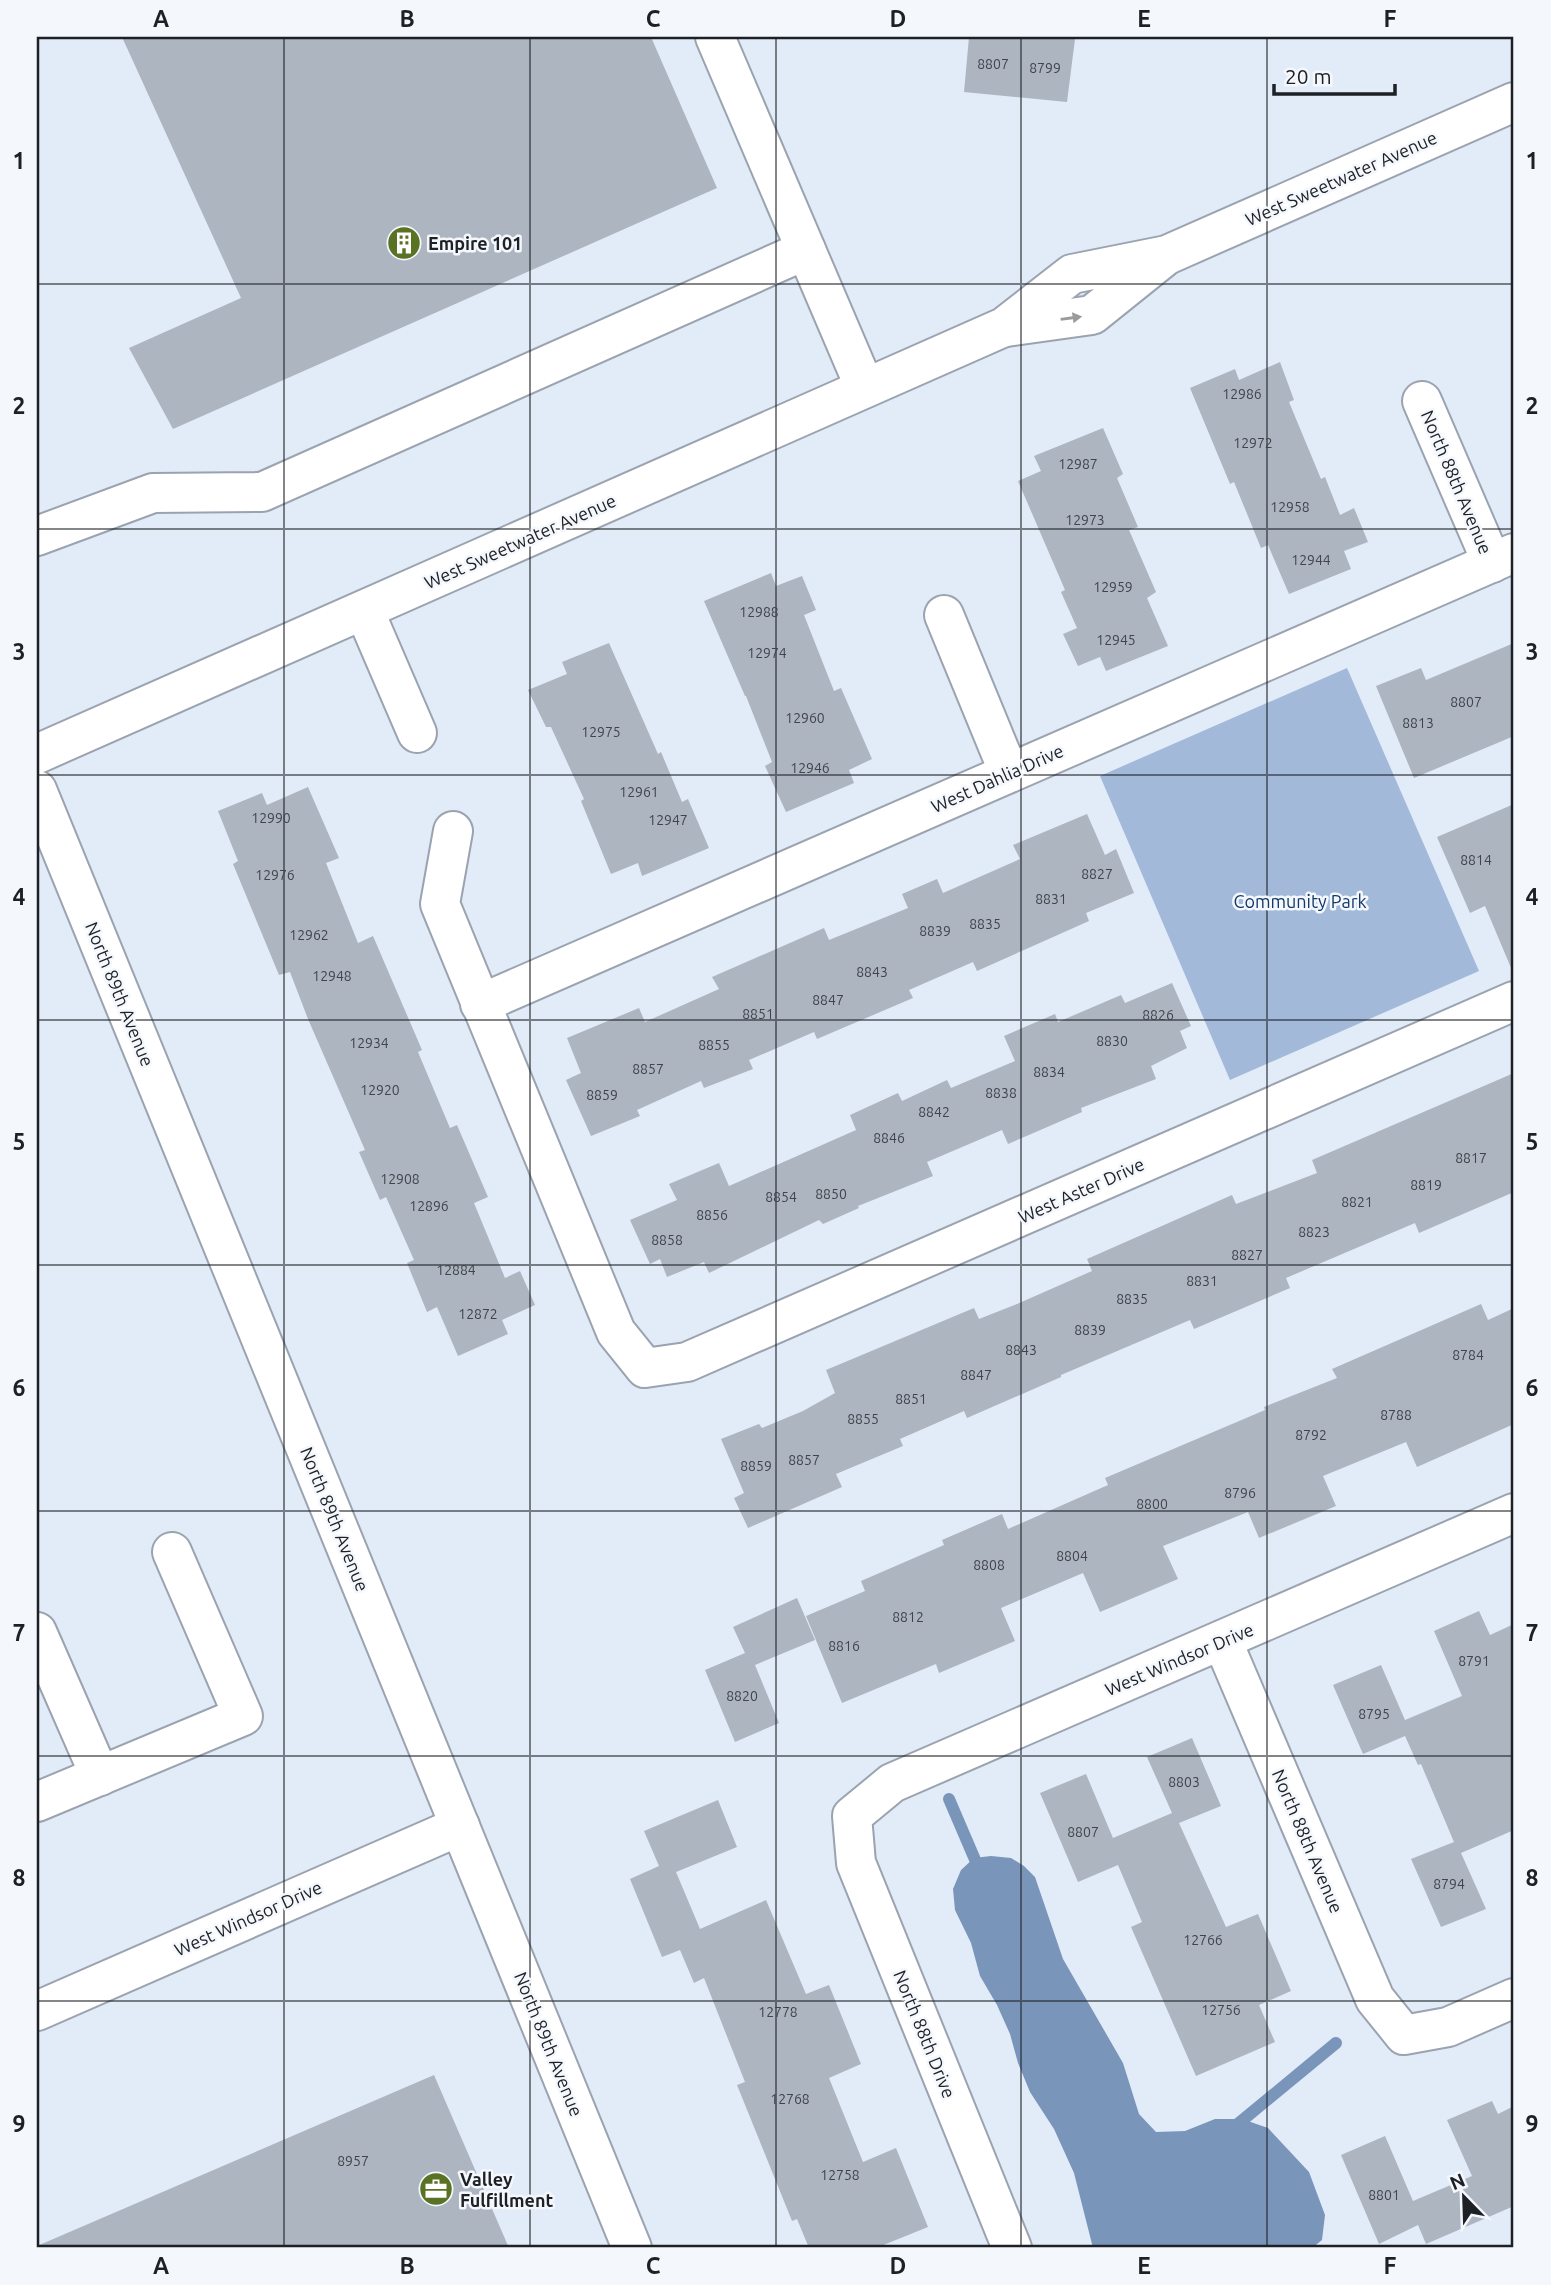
<svg xmlns="http://www.w3.org/2000/svg" width="1551" height="2285" viewBox="0 0 1551 2285" font-family="Ubuntu,sans-serif">
<style>
.green{fill:#a2b9d9}
.water{fill:#7a95ba}
.lines{fill:none;stroke-linecap:round;stroke-linejoin:round}
.stream{stroke:#7a95ba;stroke-width:12}
.building{fill:#adb5c1}
.minor-casing{stroke:#9aa3af;stroke-width:42}
.minor{stroke:#fff;stroke-width:38}
.oneway{fill:#999b9c}
.grid{fill:none;stroke:#1d2024;stroke-width:2;stroke-opacity:0.55}
.labels{text-anchor:middle;dominant-baseline:central;stroke-width:5;stroke-linejoin:round;paint-order:stroke}
.number-label{font-size:14px;fill:#41454b}
.street-label{font-size:18px;fill:#1d2024;stroke:#f4f8fd}
.poi-label{font-size:18px;font-weight:bold;fill:#1d2024;stroke:#f4f8fd;text-anchor:start}
.park-label{font-size:18px;fill:#143969;stroke:#f4f8fd}
.neatline{fill:none;stroke:#1d2024;stroke-width:2.5}
.grid-label{font-size:23px;text-anchor:middle;font-weight:bold;fill:#1d2024}
</style>
<rect width="100%" height="100%" fill="#e2ebf8"/>
<path class="green" d="M1347 668 1479 971 1230 1080 1100 776Z"/>
<path class="water" d="M991 1856 1011 1858 1024 1866 1035 1877 1063 1959 1123 2063 1139 2114 1156 2132 1185 2131 1215 2119H1242L1268 2128 1309 2172 1325 2215 1322 2240 1312 2248H1093L1074 2173 1054 2129 1030 2092 1018 2063 1010 2034 997 2005 980 1976 971 1943 955 1910 953 1889 961 1870 974 1858Z"/>
<g class="lines">
<g class="stream">
<path d="M949 1799 979 1869"/>
<path d="M1233 2128 1336 2043"/>
</g>
</g>
<g class="building">
<path d="M122 37H651L717 188 173 429 129 348 241 298Z"/>
<path d="M969 37H1062L1075 39 1067 102 964 92Z"/>
<path d="M1280 362 1294 400 1289 402 1321 479 1325 477 1340 515 1354 508 1368 542 1344 551 1351 569 1289 594 1268 545 1261 548 1234 482 1230 484 1190 388 1235 369 1239 380Z"/>
<path d="M1103 428 1123 474 1117 478 1138 527 1129 530 1156 592 1147 598 1168 646 1106 671 1100 657 1078 666 1063 634 1077 628 1061 592 1065 590 1018 481 1041 471 1034 456Z"/>
<path d="M771 573 776 586 802 576 816 610 804 615 834 691 841 688 872 759 849 770 854 783 786 812 765 766 772 762 746 696H745L704 601Z"/>
<path d="M609 643 658 754 661 752 682 802 688 799 709 848 642 876 638 863 611 874 581 801 584 799 551 727H546L528 690 567 674 562 662Z"/>
<path d="M1514 643V736L1414 778 1376 686 1421 668 1426 680Z"/>
<path d="M308 787 339 858 326 863 358 943 373 936 422 1050 418 1052 450 1128 457 1125 488 1197 474 1203 505 1278 520 1271 535 1305 502 1320 508 1334 458 1356 437 1307 427 1312 407 1263 414 1260 386 1197 380 1200 359 1152 365 1150 308 1019 290 972 279 975 233 864 238 861 218 811 262 793 267 805Z"/>
<path d="M1514 804V975L1485 906 1470 913 1437 837Z"/>
<path d="M1087 814 1105 855 1116 849 1134 893 1086 913 1089 921 1024 950 977 971 973 962 909 990 913 998 817 1039 814 1032 749 1060 753 1069 704 1088 701 1081 637 1110 640 1116 591 1136 566 1080 581 1073 567 1038 639 1008 645 1022 719 989 712 977 824 928 829 940 908 908 902 894 937 879 943 893 1020 859 1013 845Z"/>
<path d="M1172 983 1191 1026 1180 1031 1187 1048 1151 1066 1156 1079 1081 1108 1082 1112 1008 1144 1002 1130 927 1162 933 1176 858 1206 859 1208 823 1224 819 1220 709 1273 704 1262 667 1277 660 1259 650 1264 630 1220 677 1200 669 1184 719 1163 729 1186 856 1130 850 1115 898 1093 902 1101 947 1080 951 1088 1015 1061 1004 1036 1055 1014 1058 1022 1121 995 1125 1003Z"/>
<path d="M1514 1073V1192L1419 1233 1415 1223 1286 1278 1290 1288 1194 1329 1190 1320 1061 1375V1377L967 1418 964 1411 900 1439 903 1446 836 1474 842 1487 748 1528 734 1498 744 1493 721 1439 759 1424 762 1428 803 1411 835 1393 826 1370 974 1308 979 1319 1017 1304 1092 1271 1087 1259 1232 1195 1236 1204 1317 1173 1312 1160Z"/>
<path d="M1481 1304 1488 1320 1514 1308V1424L1417 1467 1406 1442 1323 1476 1336 1506 1259 1538 1248 1512 1163 1546 1178 1579 1100 1612 1083 1573 1001 1608 1015 1641 939 1673 936 1664 842 1703 806 1616 865 1591 861 1581 944 1545 942 1540 1002 1514 1008 1529 1108 1485 1105 1478 1265 1410 1264 1407 1337 1378 1332 1369Z"/>
<path d="M797 1598 815 1640 755 1665 779 1723 735 1742 705 1670 745 1653 733 1627Z"/>
<path d="M1479 1611 1490 1635 1514 1624V1830L1461 1853 1486 1909 1441 1927 1411 1859 1454 1842 1421 1764 1418 1765 1405 1736 1363 1754 1333 1685 1381 1665 1405 1720 1462 1696 1434 1631Z"/>
<path d="M1192 1738 1221 1806 1179 1823 1226 1927 1258 1914 1291 1991 1259 2005 1275 2042 1196 2076 1131 1927 1142 1922 1118 1865 1078 1882 1040 1793 1086 1774 1113 1838 1172 1813 1147 1757Z"/>
<path d="M718 1800 737 1847 676 1872 700 1929 766 1900 806 1994 829 1985 861 2064 829 2078 863 2162 896 2148 928 2227 876 2248H809L797 2219 792 2221 737 2085 745 2082 704 1978 694 1983 680 1950 662 1957 630 1879 659 1866 644 1831Z"/>
<path d="M434 2075 509 2248H37V2246Z"/>
<path d="M1492 2101 1498 2114 1514 2106V2206L1426 2244 1418 2225 1379 2244 1341 2155 1385 2136 1413 2201 1472 2176 1447 2120Z"/>
</g>
<g class="lines">
<g class="minor-casing">
<g id="minor">
<path d="M715 37 865 388"/>
<path d="M1006 327 1092 315 1163 258"/>
<path d="M1422 401 1492 563"/>
<path d="M37 536 153 493 262 492 806 250"/>
<path d="M364 610 417 733"/>
<path d="M944 615 1009 773"/>
<path d="M37 754 1004 327 1072 274 1167 255 1514 102"/>
<path d="M37 790 632 2248"/>
<path d="M453 831 440 904 616 1332 645 1368 687 1362 1514 1001"/>
<path d="M480 1004 1514 553"/>
<path d="M37 1632 100 1776"/>
<path d="M1222 1640 1375 1999 1404 2035 1448 2027 1514 1998"/>
<path d="M37 1802 243 1716 172 1552"/>
<path d="M37 2011 460 1826"/>
<path d="M1012 2248 856 1863 852 1816 892 1783 1514 1513"/>
</g>
</g>
<use href="#minor" class="minor"/>
</g>
<defs><path id="oneway-solid" d="M-6-.8H1V-3.2L6.5 0L1 3.2V.8H-6Z" transform="scale(1.75)"/></defs>
<use class="oneway" href="#oneway-solid" transform="translate(1071 318) rotate(-8)"/>
<path class="grid" d="M284 37V2248M530 37V2248M776 37V2248M1021 37V2248M1267 37V2248M37 284H1514M37 529H1514M37 775H1514M37 1020H1514M37 1265H1514M37 1511H1514M37 1756H1514M37 2001H1514"/>
<defs>
<g id="building-disc" transform="scale(1.75)"><circle r="9.5" fill="#597223" stroke="#f4f8fd"/><path d="M-4-6H4V6H1V3H-1V6H-4ZM-2.5-4.3h1.7v1.8h-1.7ZM.8-4.3h1.7v1.8H.8ZM-2.5-1h1.7V.8h-1.7ZM.8-1h1.7V.8H.8Z" fill="#fff"/></g>
<g id="office-disc" transform="scale(1.75)"><circle r="9.5" fill="#597223" stroke="#f4f8fd"/><path d="M-6-3h4V-5.5h4V-3h4V5H-6ZM-1-4.5V-3h2v-1.5ZM-6 0V1H6V0Z" fill="#fff"/></g>
</defs>
<g fill-rule="evenodd">
<use href="#building-disc" x="404" y="243"/>
<use href="#office-disc" x="436" y="2189"/>
</g>
<g class="labels">
<g class="number-label">
<text x="993" y="64">8807</text>
<text x="1045" y="68">8799</text>
<text x="1242" y="394">12986</text>
<text x="1253" y="443">12972</text>
<text x="1078" y="464">12987</text>
<text x="1290" y="507">12958</text>
<text x="1085" y="520">12973</text>
<text x="1311" y="560">12944</text>
<text x="1113" y="587">12959</text>
<text x="759" y="612">12988</text>
<text x="1116" y="640">12945</text>
<text x="767" y="653">12974</text>
<text x="1466" y="702">8807</text>
<text x="805" y="718">12960</text>
<text x="1418" y="723">8813</text>
<text x="601" y="732">12975</text>
<text x="810" y="768">12946</text>
<text x="639" y="792">12961</text>
<text x="271" y="818">12990</text>
<text x="668" y="820">12947</text>
<text x="1476" y="860">8814</text>
<text x="1097" y="874">8827</text>
<text x="275" y="875">12976</text>
<text x="1051" y="899">8831</text>
<text x="985" y="924">8835</text>
<text x="935" y="931">8839</text>
<text x="309" y="935">12962</text>
<text x="872" y="972">8843</text>
<text x="332" y="976">12948</text>
<text x="828" y="1000">8847</text>
<text x="758" y="1014">8851</text>
<text x="1158" y="1015">8826</text>
<text x="1112" y="1041">8830</text>
<text x="369" y="1043">12934</text>
<text x="714" y="1045">8855</text>
<text x="648" y="1069">8857</text>
<text x="1049" y="1072">8834</text>
<text x="380" y="1090">12920</text>
<text x="1001" y="1093">8838</text>
<text x="602" y="1095">8859</text>
<text x="934" y="1112">8842</text>
<text x="889" y="1138">8846</text>
<text x="1471" y="1158">8817</text>
<text x="400" y="1179">12908</text>
<text x="1426" y="1185">8819</text>
<text x="831" y="1194">8850</text>
<text x="781" y="1197">8854</text>
<text x="1357" y="1202">8821</text>
<text x="429" y="1206">12896</text>
<text x="712" y="1215">8856</text>
<text x="1314" y="1232">8823</text>
<text x="667" y="1240">8858</text>
<text x="1247" y="1255">8827</text>
<text x="456" y="1270">12884</text>
<text x="1202" y="1281">8831</text>
<text x="1132" y="1299">8835</text>
<text x="478" y="1314">12872</text>
<text x="1090" y="1330">8839</text>
<text x="1021" y="1350">8843</text>
<text x="1468" y="1355">8784</text>
<text x="976" y="1375">8847</text>
<text x="911" y="1399">8851</text>
<text x="1396" y="1415">8788</text>
<text x="863" y="1419">8855</text>
<text x="1311" y="1435">8792</text>
<text x="804" y="1460">8857</text>
<text x="756" y="1466">8859</text>
<text x="1240" y="1493">8796</text>
<text x="1152" y="1504">8800</text>
<text x="1072" y="1556">8804</text>
<text x="989" y="1565">8808</text>
<text x="908" y="1617">8812</text>
<text x="844" y="1646">8816</text>
<text x="1474" y="1661">8791</text>
<text x="742" y="1696">8820</text>
<text x="1374" y="1714">8795</text>
<text x="1184" y="1782">8803</text>
<text x="1083" y="1832">8807</text>
<text x="1449" y="1884">8794</text>
<text x="1203" y="1940">12766</text>
<text x="1221" y="2010">12756</text>
<text x="778" y="2012">12778</text>
<text x="790" y="2099">12768</text>
<text x="353" y="2161">8957</text>
<text x="840" y="2175">12758</text>
<text x="1384" y="2195">8801</text>
</g>
<g class="street-label">
<text transform="translate(1341 178) rotate(-24)">West Sweetwater Avenue</text>
<text transform="translate(1457 482) rotate(67)">North 88th Avenue</text>
<text transform="translate(520 541) rotate(-24)">West Sweetwater Avenue</text>
<text transform="translate(997 778) rotate(-24)">West Dahlia Drive</text>
<text transform="translate(120 994) rotate(68)">North 89th Avenue</text>
<text transform="translate(1081 1190) rotate(-24)">West Aster Drive</text>
<text transform="translate(335 1519) rotate(68)">North 89th Avenue</text>
<text transform="translate(1179 1659) rotate(-23)">West Windsor Drive</text>
<text transform="translate(1308 1841) rotate(67)">North 88th Avenue</text>
<text transform="translate(248 1918) rotate(-24)">West Windsor Drive</text>
<text transform="translate(925 2034) rotate(68)">North 88th Drive</text>
<text transform="translate(549 2044) rotate(68)">North 89th Avenue</text>
</g>
<g class="poi-label">
<text x="428" y="243">Empire 101</text>
<text x="460" y="2179">Valley<tspan x="460" dy="21">Fulfillment</tspan></text>
</g>
<g class="park-label">
<text x="1300" y="901">Community Park</text>
</g>
</g>
<rect width="1551" height="2285" fill="none" stroke="#f4f8fd" stroke-width="77"/>
<g transform="translate(1464 2197) rotate(337)" stroke="#f4f8fd" stroke-width="5" paint-order="stroke">
<path d="M0-5L12 26L0 18L-12 26Z" fill="#1d2024"/>
<text y="-10" font-size="19" font-weight="bold" text-anchor="middle" fill="#1d2024">N</text>
</g>
<path d="M1274 84v10h121v-10" fill="none" stroke="#1d2024" stroke-width="3.5"/>
<text x="1285" y="84" font-size="21" fill="#1d2024" stroke="#f4f8fd" stroke-width="5" paint-order="stroke">20 m</text>
<rect x="38" y="38" width="1474" height="2208" class="neatline"/>
<g class="grid-label">
<text x="161" y="27">A</text>
<text x="407" y="27">B</text>
<text x="653" y="27">C</text>
<text x="898" y="27">D</text>
<text x="1144" y="27">E</text>
<text x="1390" y="27">F</text>
<text x="19" y="169">1</text>
<text x="1532" y="169">1</text>
<text x="19" y="414">2</text>
<text x="1532" y="414">2</text>
<text x="19" y="660">3</text>
<text x="1532" y="660">3</text>
<text x="19" y="905">4</text>
<text x="1532" y="905">4</text>
<text x="19" y="1150">5</text>
<text x="1532" y="1150">5</text>
<text x="19" y="1396">6</text>
<text x="1532" y="1396">6</text>
<text x="19" y="1641">7</text>
<text x="1532" y="1641">7</text>
<text x="19" y="1886">8</text>
<text x="1532" y="1886">8</text>
<text x="19" y="2132">9</text>
<text x="1532" y="2132">9</text>
<text x="161" y="2274">A</text>
<text x="407" y="2274">B</text>
<text x="653" y="2274">C</text>
<text x="898" y="2274">D</text>
<text x="1144" y="2274">E</text>
<text x="1390" y="2274">F</text>
</g>
</svg>
